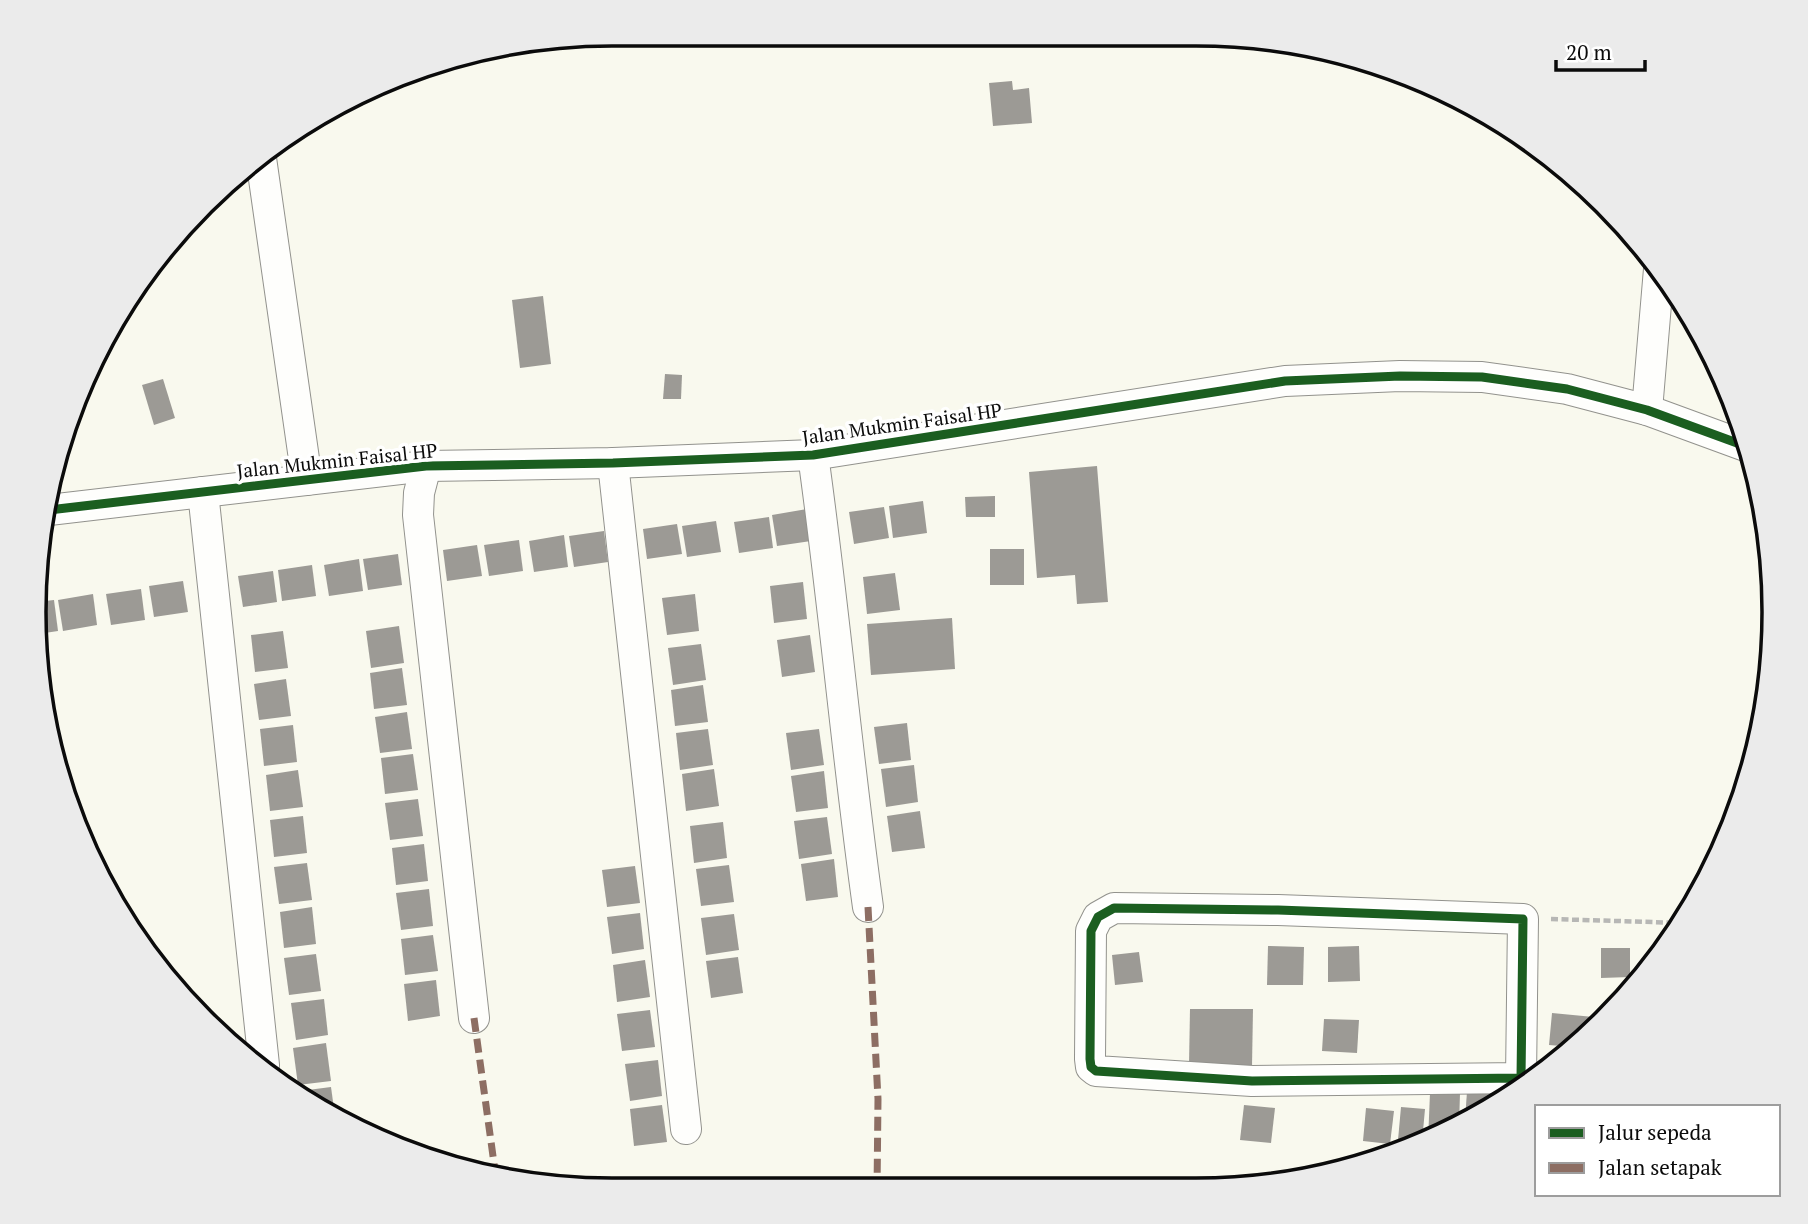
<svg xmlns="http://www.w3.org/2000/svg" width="1808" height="1224" viewBox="0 0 1808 1224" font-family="'PT Serif',serif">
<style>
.building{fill:#9c9a95}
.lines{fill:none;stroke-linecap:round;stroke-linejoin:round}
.minor-casing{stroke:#92928d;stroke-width:32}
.path{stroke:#b7b7b5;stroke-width:4.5;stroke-dasharray:7 3.5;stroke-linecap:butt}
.minor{stroke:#fefefc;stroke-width:30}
.quiet{stroke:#8d6e63;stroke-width:7;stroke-dasharray:14 7;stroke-linecap:butt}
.cycleway-casing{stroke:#fff;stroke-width:13}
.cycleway{stroke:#1b5e20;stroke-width:9}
.labels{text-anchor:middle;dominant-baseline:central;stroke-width:7;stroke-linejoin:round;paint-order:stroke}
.street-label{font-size:19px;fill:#0b0b0b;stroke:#fff}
.rim{fill:none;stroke:#0b0b0b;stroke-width:3.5}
</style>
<rect width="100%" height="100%" fill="#f9f9ee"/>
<g class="building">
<path d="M1012 81 1013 90 1029 88 1032 123 993 126 989 83Z"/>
<path d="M543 296 551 364 520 368 512 300Z"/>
<path d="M665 374 682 375 681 399H663Z"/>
<path d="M163 379 175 418 154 425 142 385Z"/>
<path d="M1097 466 1108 602 1077 604 1075 575 1037 578 1029 472Z"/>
<path d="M995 496V517H966L965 497Z"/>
<path d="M923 501 927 533 893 538 889 506Z"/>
<path d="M884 507 889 538 854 544 849 512Z"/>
<path d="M807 509 811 541 777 546 772 515Z"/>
<path d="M769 517 773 548 739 553 734 522Z"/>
<path d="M716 521 721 552 687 557 682 526Z"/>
<path d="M677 524 682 554 647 559 643 529Z"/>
<path d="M604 531 608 562 574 567 569 536Z"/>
<path d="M564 535 568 567 534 572 529 541Z"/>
<path d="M519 540 523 571 489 576 484 545Z"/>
<path d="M477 545 482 576 447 581 443 550Z"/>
<rect x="990" y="549" width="34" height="36"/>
<path d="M398 554 402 585 368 590 363 559Z"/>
<path d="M359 559 363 591 329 596 324 565Z"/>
<path d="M312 565 316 596 282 601 278 570Z"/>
<path d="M273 571 277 602 243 607 238 576Z"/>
<path d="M895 573 900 610 867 614 863 577Z"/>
<path d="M183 581 188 612 154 617 149 586Z"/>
<path d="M803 582 807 619 774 623 770 586Z"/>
<path d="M141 589 145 620 111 625 106 594Z"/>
<path d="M93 594 97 625 63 631 58 600Z"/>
<path d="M695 594 699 631 667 635 662 598Z"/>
<path d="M54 600 58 631 38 634 36 602Z"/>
<path d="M952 618 955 669 871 675 867 624Z"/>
<path d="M399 626 404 663 371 668 366 631Z"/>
<path d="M283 631 288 668 255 672 251 635Z"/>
<path d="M810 635 815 672 782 677 777 640Z"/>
<path d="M701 644 706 680 673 685 668 648Z"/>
<path d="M402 668 407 705 374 709 370 673Z"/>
<path d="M286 679 291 716 259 720 254 684Z"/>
<path d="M703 685 708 722 675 726 671 690Z"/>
<path d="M407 712 412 749 380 753 375 717Z"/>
<path d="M907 723 911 760 879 764 874 727Z"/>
<path d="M293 725 297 762 264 766 260 729Z"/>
<path d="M708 729 713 765 680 770 676 733Z"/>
<path d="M819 729 824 765 791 770 786 733Z"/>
<path d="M413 754 418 790 385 794 381 758Z"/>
<path d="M914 765 918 802 886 807 881 769Z"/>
<path d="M714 769 719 806 686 811 682 774Z"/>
<path d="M298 770 303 807 270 811 266 775Z"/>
<path d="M824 771 828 808 796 812 791 776Z"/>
<path d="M418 799 423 836 390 840 385 803Z"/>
<path d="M920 811 925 848 892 852 887 816Z"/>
<path d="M303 816 307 853 274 857 270 820Z"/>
<path d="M827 817 832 854 799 859 794 821Z"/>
<path d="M723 822 727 858 694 863 690 826Z"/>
<path d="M424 844 428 881 396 885 392 848Z"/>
<path d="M834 859 838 897 806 901 801 864Z"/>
<path d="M307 863 312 900 279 904 274 867Z"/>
<path d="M729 865 734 902 701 906 696 869Z"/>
<path d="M635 866 640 903 607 907 602 870Z"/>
<path d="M429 889 433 926 401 930 396 893Z"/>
<path d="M312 907 316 944 284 948 280 912Z"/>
<path d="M640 913 644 949 612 954 607 917Z"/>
<path d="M734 914 739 950 706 955 701 918Z"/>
<path d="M433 935 438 971 405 975 401 939Z"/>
<path d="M1268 946 1304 947 1303 985H1267Z"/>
<path d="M1359 946 1360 981 1328 982V947Z"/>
<path d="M1601 948H1630V977L1601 978Z"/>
<path d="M1139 952 1143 982 1115 985 1112 955Z"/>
<path d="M316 954 321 991 289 995 284 958Z"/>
<path d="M738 957 743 993 711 998 706 961Z"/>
<path d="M645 960 650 997 617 1002 613 965Z"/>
<path d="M436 980 440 1016 408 1021 404 984Z"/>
<path d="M324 999 328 1035 296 1040 291 1003Z"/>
<path d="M1190 1009H1253L1252 1066 1189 1065Z"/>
<path d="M650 1010 655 1047 622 1051 617 1014Z"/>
<path d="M1552 1013 1604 1018 1603 1023 1574 1047 1549 1045Z"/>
<path d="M1324 1019 1359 1020 1357 1053 1322 1051Z"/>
<path d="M326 1043 331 1081 298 1085 293 1048Z"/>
<path d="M658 1060 662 1096 630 1101 625 1064Z"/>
<path d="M331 1087 335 1116 300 1091Z"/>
<path d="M1467 1091 1500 1093 1499 1103 1465 1121Z"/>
<path d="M1430 1093H1460L1459 1125 1428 1141Z"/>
<path d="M662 1105 667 1142 634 1146 630 1109Z"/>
<path d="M1244 1105 1275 1108 1271 1143 1240 1140Z"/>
<path d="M1401 1107 1425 1109 1422 1142 1398 1140Z"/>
<path d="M1366 1108 1394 1111 1390 1144 1363 1141Z"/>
<path d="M1285 1172 1319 1176 1284 1182Z"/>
</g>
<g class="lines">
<g class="minor-casing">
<g id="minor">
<path d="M261 158 307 480"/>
<path d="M1647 410 1659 269"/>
<path d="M813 455C834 605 847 756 868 907"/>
<path d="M613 463 686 1129"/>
<path d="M426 466 419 493 418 515 474 1018"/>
<path d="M203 492 264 1065"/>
<path d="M49 510 426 466 613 463 813 455 1285 381 1400 376 1482 377 1567 389 1647 410 1748 447"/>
<path d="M1521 1091V1078L1523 919 1278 910 1114 908 1098 917 1091 931 1090 1059 1091 1067 1096 1071 1252 1081 1521 1078H1536"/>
</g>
</g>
<path class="path" d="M1551 919 1683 923"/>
<use href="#minor" class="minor"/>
<g class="quiet">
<path d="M868 907 878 1099 877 1191"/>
<path d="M474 1018 496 1178"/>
</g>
<g class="cycleway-casing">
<g id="cycleway">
<path d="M49 510 426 466 613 463 813 455 1285 381 1400 376 1482 377 1567 389 1647 410 1748 447"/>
<path d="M1521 1091V1078L1523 919 1278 910 1114 908 1098 917 1091 931 1090 1059 1091 1067 1096 1071 1252 1081 1521 1078H1536"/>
</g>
</g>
<use href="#cycleway" class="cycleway"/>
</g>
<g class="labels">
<g class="street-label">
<text transform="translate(902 423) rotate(-8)">Jalan Mukmin Faisal HP</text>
<text transform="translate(337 460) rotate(-6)">Jalan Mukmin Faisal HP</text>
</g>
</g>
<path d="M0 0H1808V1224H0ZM612 46H1196A566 566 0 0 1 1762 612V612A566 566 0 0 1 1196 1178H612A566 566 0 0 1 46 612V612A566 566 0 0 1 612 46Z" fill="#ebebeb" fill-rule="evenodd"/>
<path class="rim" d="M612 46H1196A566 566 0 0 1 1762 612V612A566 566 0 0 1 1196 1178H612A566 566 0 0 1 46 612V612A566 566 0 0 1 612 46Z"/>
<rect x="1535" y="1105" width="245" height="91" fill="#ffffff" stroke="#9d9d9d" stroke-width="2"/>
<rect x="1549" y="1128" width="35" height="10" fill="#1b5e20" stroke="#9d9d9d" stroke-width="2"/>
<text x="1598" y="1140" font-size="21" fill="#0b0b0b">Jalur sepeda</text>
<rect x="1549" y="1163" width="35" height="10" fill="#8d6e63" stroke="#9d9d9d" stroke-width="2"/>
<text x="1598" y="1175" font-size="21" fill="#0b0b0b">Jalan setapak</text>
<path d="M1556 60v10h89v-10" fill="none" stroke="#0b0b0b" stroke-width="3.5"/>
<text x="1566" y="60" font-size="21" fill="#0b0b0b" stroke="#ffffff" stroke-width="5" paint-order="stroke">20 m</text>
</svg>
